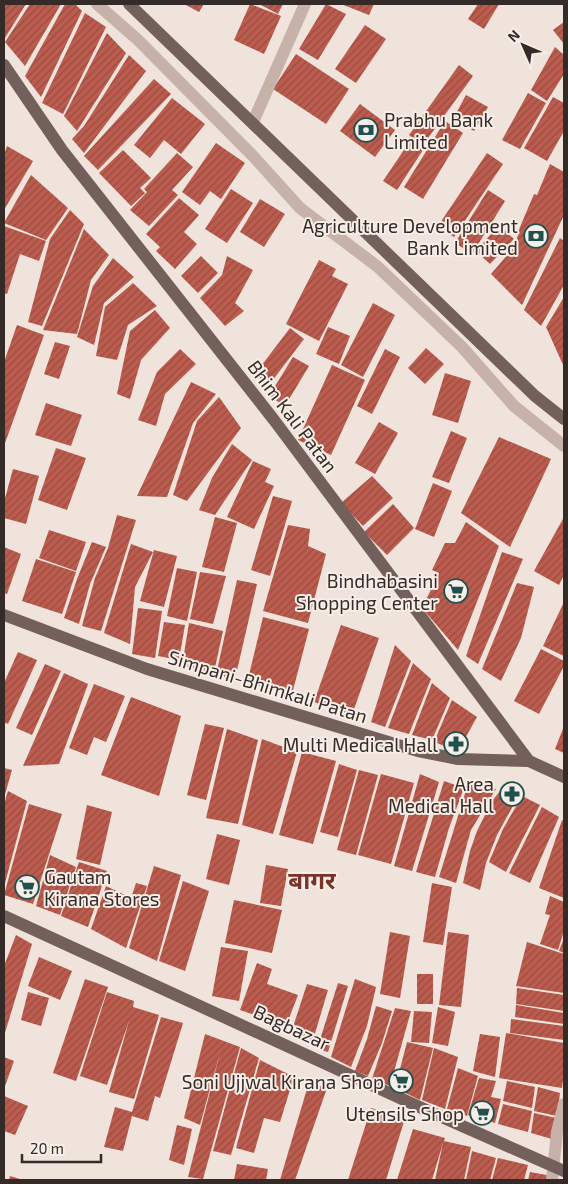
<svg xmlns="http://www.w3.org/2000/svg" width="568" height="1184" viewBox="0 0 568 1184" font-family="'Exo 2','Noto Sans Devanagari',sans-serif">
<style>
.building{fill:url(#building-hatch)}
.lines{fill:none;stroke-linecap:round;stroke-linejoin:round}
.minor{stroke:#c6b2a8;stroke-width:12}
.major{stroke:#74605a;stroke-width:12}
.labels{text-anchor:middle;dominant-baseline:central;stroke-width:4;stroke-linejoin:round;paint-order:stroke}
.poi-label{font-size:19px;fill:#342a28;stroke:#f7eee7;text-anchor:end}
.street-label{font-size:19px;fill:#342a28;stroke:#f7eee7}
.district-label{font-size:24px;font-weight:bold;fill:#7b3328;stroke:#f7eee7}
</style>
<defs>
<pattern id="building-hatch" width="6" height="6" patternUnits="userSpaceOnUse" patternTransform="scale(1.25)"><rect width="6" height="6" fill="#bb5c4e"/><path d="M-1 1l2-2M0 6l6-6M5 7l2-2" fill="none" stroke="#994c41"/></pattern>
</defs>
<rect width="100%" height="100%" fill="#efe3db"/>
<g class="building">
<path d="M4 4H26L5 38 4 37Z"/>
<path d="M30 4H61L25 66 5 42Z"/>
<path d="M65 4H75L82 11 41 97 25 76Z"/>
<path d="M184 4H204L199 12Z"/>
<path d="M250 4 281 16 264 54 234 40Z"/>
<path d="M259 4H283L278 14Z"/>
<path d="M326 4 346 14 318 60 299 49Z"/>
<path d="M341 4H374L369 15Z"/>
<path d="M478 4H499L484 29 468 19Z"/>
<path d="M85 13 106 27 63 114 42 103Z"/>
<path d="M564 22V44L553 30Z"/>
<path d="M365 25 386 39 356 83 335 69Z"/>
<path d="M107 33 126 53 77 131 64 116Z"/>
<path d="M555 47 564 55V74L547 101 531 90Z"/>
<path d="M296 54 349 89 326 124 273 89Z"/>
<path d="M129 55 146 71 84 153 72 139 84 126Z"/>
<path d="M459 65 473 76 423 145 409 135Z"/>
<path d="M154 79 171 94 98 170 84 156Z"/>
<path d="M528 93 546 103 520 149 502 140Z"/>
<path d="M466 95 488 107 474 131 453 119Z"/>
<path d="M553 97 564 103V131L547 161 524 148Z"/>
<path d="M172 98 205 124 181 154 164 140 150 158 134 145Z"/>
<path d="M360 104 395 130 375 157 340 131Z"/>
<path d="M445 121 463 133 423 199 404 187Z"/>
<path d="M410 141 423 150 397 190 383 181Z"/>
<path d="M216 143 245 163 221 199 210 191 200 205 182 192Z"/>
<path d="M7 146 33 161 4 210V155Z"/>
<path d="M123 150 151 178 140 188 145 193 131 206 99 173Z"/>
<path d="M177 153 193 167 172 190 178 195 149 226 130 210 147 192 144 189Z"/>
<path d="M487 153 503 164 454 237 438 226Z"/>
<path d="M550 164 564 172V215L522 305 491 274 515 246 520 227 534 194 537 195Z"/>
<path d="M31 175 68 208 46 240 4 223Z"/>
<path d="M231 189 253 203 227 243 205 229Z"/>
<path d="M488 190 505 201 472 254 455 243Z"/>
<path d="M179 198 199 215 184 232 197 244 175 269 156 251 160 247 146 234Z"/>
<path d="M260 199 285 214 264 247 240 232Z"/>
<path d="M70 210 84 224 42 326 28 322 50 239Z"/>
<path d="M499 225 514 239 490 264 476 251Z"/>
<path d="M4 226 46 241 39 261 20 254 7 294 4 293Z"/>
<path d="M84 229 109 255 91 280 77 334 43 330Z"/>
<path d="M560 238 564 241V285L541 326 524 310Z"/>
<path d="M201 256 218 273 198 293 181 276Z"/>
<path d="M227 256 253 270 235 303 244 311 225 326 200 298 222 275Z"/>
<path d="M113 258 134 277 104 303 94 345 77 337 93 286Z"/>
<path d="M319 260 336 269 332 276 348 284 319 341 286 324Z"/>
<path d="M133 283 157 306 128 325 117 360 96 356 105 307Z"/>
<path d="M564 297V367L546 327Z"/>
<path d="M373 303 395 315 363 377 341 365Z"/>
<path d="M155 310 170 328 141 360 130 399 117 394 130 331Z"/>
<path d="M17 325 44 335 4 446V362Z"/>
<path d="M328 327 350 336 339 364 316 354Z"/>
<path d="M290 328 304 339 269 385 255 374Z"/>
<path d="M55 342 70 346 59 379 44 374Z"/>
<path d="M426 348 444 364 425 384 408 368Z"/>
<path d="M180 349 196 364 165 394 156 426 138 420 157 372Z"/>
<path d="M385 349 400 357 372 414 357 406Z"/>
<path d="M293 357 309 366 285 406 269 396Z"/>
<path d="M332 365 365 380 331 455 298 440Z"/>
<path d="M445 373 471 381 458 423 432 415Z"/>
<path d="M191 382 216 394 193 423 167 497 137 496Z"/>
<path d="M219 397 241 428 187 501 173 495 197 421Z"/>
<path d="M46 403 82 415 71 446 35 435Z"/>
<path d="M379 422 398 433 375 474 355 463Z"/>
<path d="M451 431 467 438 449 483 432 477Z"/>
<path d="M499 437 551 459 510 547 461 513Z"/>
<path d="M232 444 252 460 215 515 199 510 212 478Z"/>
<path d="M56 448 86 458 67 510 38 500Z"/>
<path d="M253 461 271 469 265 482 274 486 254 529 227 517Z"/>
<path d="M13 469 39 476 26 524 4 518V502Z"/>
<path d="M372 476 393 498 363 526 341 503Z"/>
<path d="M433 483 452 491 434 537 415 529Z"/>
<path d="M273 496 292 501 270 576 251 570Z"/>
<path d="M393 504 414 528 387 555 364 532Z"/>
<path d="M117 515 136 520 101 631 82 626 95 578 108 548Z"/>
<path d="M215 517 237 523 224 572 202 567Z"/>
<path d="M564 517V575L559 585 534 571Z"/>
<path d="M466 522 499 546 458 650 422 608 439 573 432 570 445 543H455Z"/>
<path d="M288 525 310 529 308 546 326 554 308 623 263 611Z"/>
<path d="M49 530 86 542 76 571 39 558Z"/>
<path d="M92 542 106 547 90 584 79 624 64 618 77 579Z"/>
<path d="M131 544 153 552 135 587 130 644 104 633Z"/>
<path d="M4 547 21 554 7 594 4 593Z"/>
<path d="M154 550 177 556 164 607 140 601Z"/>
<path d="M502 552 523 559 478 664 466 656Z"/>
<path d="M36 559 76 572 62 614 22 601Z"/>
<path d="M177 568 197 572 187 621 167 616Z"/>
<path d="M200 572 226 576 213 624 190 619Z"/>
<path d="M237 580 257 584 235 679 216 675Z"/>
<path d="M517 583 534 587 521 638 501 681 482 669Z"/>
<path d="M564 602V656L543 646Z"/>
<path d="M138 608 162 611 155 658 132 654Z"/>
<path d="M263 617 309 629 292 694 247 683Z"/>
<path d="M164 622 185 625 179 660 158 656Z"/>
<path d="M189 623 223 631 214 672 182 666Z"/>
<path d="M341 625 379 638 352 715 314 702Z"/>
<path d="M395 645 411 661 385 727 371 722Z"/>
<path d="M541 649 564 661V666L539 714 514 701Z"/>
<path d="M18 652 37 660 8 724 4 722V683Z"/>
<path d="M413 663 431 679 409 734 388 728Z"/>
<path d="M45 664 61 671 32 735 16 728Z"/>
<path d="M64 673 88 684 59 764 23 766Z"/>
<path d="M432 683 450 698 432 740 412 735Z"/>
<path d="M94 684 125 696 106 742 94 737 87 755 69 748Z"/>
<path d="M131 697 181 716 159 796 101 775Z"/>
<path d="M452 700 477 717 458 751 434 742Z"/>
<path d="M205 724 224 728 206 800 187 795Z"/>
<path d="M564 726V753L555 749Z"/>
<path d="M227 729 258 740 238 824 206 818Z"/>
<path d="M262 739 297 752 273 834 242 825Z"/>
<path d="M302 752 336 761 313 844 279 835Z"/>
<path d="M339 764 357 770 338 837 320 832Z"/>
<path d="M4 768 12 770 4 798Z"/>
<path d="M359 770 378 775 356 855 337 850Z"/>
<path d="M381 774 414 783 391 864 358 855Z"/>
<path d="M420 774 439 782 412 871 394 866Z"/>
<path d="M444 781 464 788 449 828 435 877 416 872Z"/>
<path d="M469 781 496 789 471 830 456 883 439 877Z"/>
<path d="M504 786 520 793 497 835 486 863 480 890 463 883 470 851 477 831 492 801Z"/>
<path d="M8 791 27 801 4 887V804Z"/>
<path d="M522 796 540 805 506 872 489 862 503 829Z"/>
<path d="M29 804 62 814 33 904 4 895Z"/>
<path d="M87 805 112 812 100 865 76 859Z"/>
<path d="M542 807 559 817 530 883 509 873Z"/>
<path d="M562 820 564 821V898L539 888Z"/>
<path d="M217 834 240 840 229 885 206 879Z"/>
<path d="M50 855 76 867 60 915 36 906Z"/>
<path d="M79 862 107 871 88 927 61 916Z"/>
<path d="M266 865 288 869 281 906 260 903Z"/>
<path d="M154 866 181 875 157 961 129 948Z"/>
<path d="M183 881 209 891 185 971 159 961Z"/>
<path d="M136 883 147 886 126 948 91 929 106 886 131 898Z"/>
<path d="M432 883 452 887 443 945 423 942Z"/>
<path d="M550 896 564 902V931L558 950 540 944 550 915 545 914Z"/>
<path d="M234 900 282 910 272 953 225 943Z"/>
<path d="M390 932 410 936 400 998 380 994Z"/>
<path d="M448 932 469 935 461 1007 439 1005Z"/>
<path d="M16 935 32 944 4 1036V966Z"/>
<path d="M564 938V953L559 951Z"/>
<path d="M527 942 564 954V993L516 986Z"/>
<path d="M221 947 248 951 239 1001 212 996Z"/>
<path d="M39 957 72 971 60 1000 28 986Z"/>
<path d="M257 963 272 969 267 984 298 995 286 1026 240 1010Z"/>
<rect x="417" y="974" width="16" height="30"/>
<path d="M85 979 108 987 76 1081 53 1073Z"/>
<path d="M355 979 376 987 367 1026 351 1067 331 1057Z"/>
<path d="M338 983 348 986 328 1052 317 1049Z"/>
<path d="M307 984 328 990 313 1040 291 1033Z"/>
<path d="M517 988 564 995V1011L516 1004Z"/>
<path d="M28 992 49 998 41 1026 21 1020Z"/>
<path d="M107 992 134 1001 133 1007 159 1015 134 1099 109 1092 129 1021 107 1085 80 1076Z"/>
<path d="M516 1005 564 1013V1024L515 1017Z"/>
<path d="M376 1006 392 1011 382 1043 368 1076 355 1071 367 1039Z"/>
<path d="M438 1007 455 1012 448 1046 432 1043Z"/>
<path d="M395 1008 411 1011 390 1086 372 1079Z"/>
<path d="M414 1011 432 1012 429 1043 411 1042Z"/>
<path d="M161 1017 183 1023 160 1098 155 1096 148 1121 132 1116 123 1151 104 1147 115 1107 132 1112Z"/>
<path d="M511 1019 564 1026V1040L510 1033Z"/>
<path d="M506 1033 564 1043V1072L562 1088 499 1078Z"/>
<path d="M205 1034 240 1047 203 1179 188 1177 221 1049 200 1125 184 1118Z"/>
<path d="M480 1034 500 1037 495 1077 473 1071Z"/>
<path d="M407 1042 433 1048 420 1100 395 1088Z"/>
<path d="M241 1048 259 1058 231 1155 213 1151Z"/>
<path d="M434 1048 458 1057 445 1109 422 1100Z"/>
<path d="M4 1057 14 1061 4 1089Z"/>
<path d="M260 1060 294 1077 280 1122 264 1118 254 1153 236 1148Z"/>
<path d="M458 1068 478 1076 467 1116 447 1109Z"/>
<path d="M479 1078 496 1081 491 1097 501 1099 495 1123 468 1115Z"/>
<path d="M507 1081 535 1087 532 1108 503 1101Z"/>
<path d="M309 1082 327 1088 295 1180H280Z"/>
<path d="M538 1087 560 1093 557 1116 534 1111Z"/>
<path d="M4 1096 28 1106 15 1135 4 1131Z"/>
<path d="M503 1104 532 1111 528 1132 498 1124Z"/>
<path d="M371 1108 405 1118 386 1180H348Z"/>
<path d="M534 1113 556 1118 552 1139 531 1133Z"/>
<path d="M177 1125 192 1129 184 1165 169 1160Z"/>
<path d="M413 1129 445 1138 444 1141 471 1147 464 1180H435L443 1143 432 1180H397Z"/>
<path d="M472 1151 496 1158 490 1180H466Z"/>
<path d="M498 1158 528 1165 524 1180H492Z"/>
<path d="M237 1164 268 1169 266 1180H234Z"/>
<path d="M530 1172 552 1176 551 1180H528Z"/>
<path d="M10 1176 23 1180H9Z"/>
</g>
<g class="lines">
<g class="minor">
<path d="M97 4 138 40 253 156 300 208 378 267 462 347 514 406 564 446"/>
<path d="M253 122 305 4"/>
<path d="M552 1180 557 1132 564 1104"/>
</g>
<g class="major">
<path d="M129 4 535 396 564 419"/>
<path d="M4 65 62 150 274 420 529 761 564 777"/>
<path d="M4 615 147 669 418 751 458 759 529 761"/>
<path d="M4 916 426 1110 564 1171"/>
</g>
</g>
<defs>
<g id="bank-ring" transform="scale(1.25)"><circle r="9.5" fill="#f7eee7" stroke="#21514f" stroke-width="1.5"/><path d="M-6-4H6V4H-6ZM0-2.3a2.3 2.3 0 1 0 0 4.6a2.3 2.3 0 1 0 0-4.6Z" fill="#21514f"/></g>
<g id="supermarket-ring" transform="scale(1.25)"><circle r="9.5" fill="#f7eee7" stroke="#21514f" stroke-width="1.5"/><path d="M-6-5.5h2.5l.6 2H6L4.5 2H-2.5L-4.4-4H-6ZM-1.5 3.2a1.3 1.3 0 1 0 .1 0ZM3 3.2a1.3 1.3 0 1 0 .1 0Z" fill="#21514f"/></g>
<g id="pharmacy-ring" transform="scale(1.25)"><circle r="9.5" fill="#f7eee7" stroke="#21514f" stroke-width="1.5"/><path d="M-2-6h4v4h4v4h-4v4h-4v-4h-4v-4h4Z" fill="#21514f"/></g>
</defs>
<g fill-rule="evenodd">
<use href="#bank-ring" x="366" y="130"/>
<use href="#bank-ring" x="536" y="236"/>
<use href="#supermarket-ring" x="456" y="591"/>
<use href="#pharmacy-ring" x="456" y="744"/>
<use href="#pharmacy-ring" x="512" y="794"/>
<use href="#supermarket-ring" x="27" y="887"/>
<use href="#supermarket-ring" x="401" y="1081"/>
<use href="#supermarket-ring" x="482" y="1113"/>
</g>
<g class="labels">
<g class="poi-label">
<text x="384" y="119" text-anchor="start">Prabhu Bank<tspan x="384" dy="22">Limited</tspan></text>
<text x="518" y="225">Agriculture Development<tspan x="518" dy="22">Bank Limited</tspan></text>
<text x="438" y="580">Bindhabasini<tspan x="438" dy="22">Shopping Center</tspan></text>
<text x="438" y="744">Multi Medical Hall</text>
<text x="494" y="783">Area<tspan x="494" dy="22">Medical Hall</tspan></text>
<text x="44" y="876" text-anchor="start">Gautam<tspan x="44" dy="22">Kirana Stores</tspan></text>
<text x="384" y="1081">Soni Ujjwal Kirana Shop</text>
<text x="464" y="1113">Utensils Shop</text>
</g>
<g class="street-label">
<text transform="translate(293 416) rotate(53)">Bhim Kali Patan</text>
<text transform="translate(268 686) rotate(17)">Simpani-Bhimkali Patan</text>
<text transform="translate(292 1027) rotate(25)">Bagbazar</text>
</g>
<g class="district-label">
<text x="312" y="879">बागर</text>
</g>
</g>
<rect width="568" height="1184" fill="none" stroke="#342a28" stroke-width="10"/>
<g transform="translate(523 45) rotate(315)" stroke="#f7eee7" stroke-width="4" paint-order="stroke">
<path d="M0-4L9 19L0 12L-9 19Z" fill="#342a28"/>
<text y="-8" font-size="14" font-weight="bold" text-anchor="middle" fill="#342a28">N</text>
</g>
<path d="M22 1154v8h79v-8" fill="none" stroke="#342a28" stroke-width="2.5"/>
<text x="30" y="1154" font-size="15" fill="#342a28" stroke="#f7eee7" stroke-width="4" paint-order="stroke">20 m</text>
</svg>
